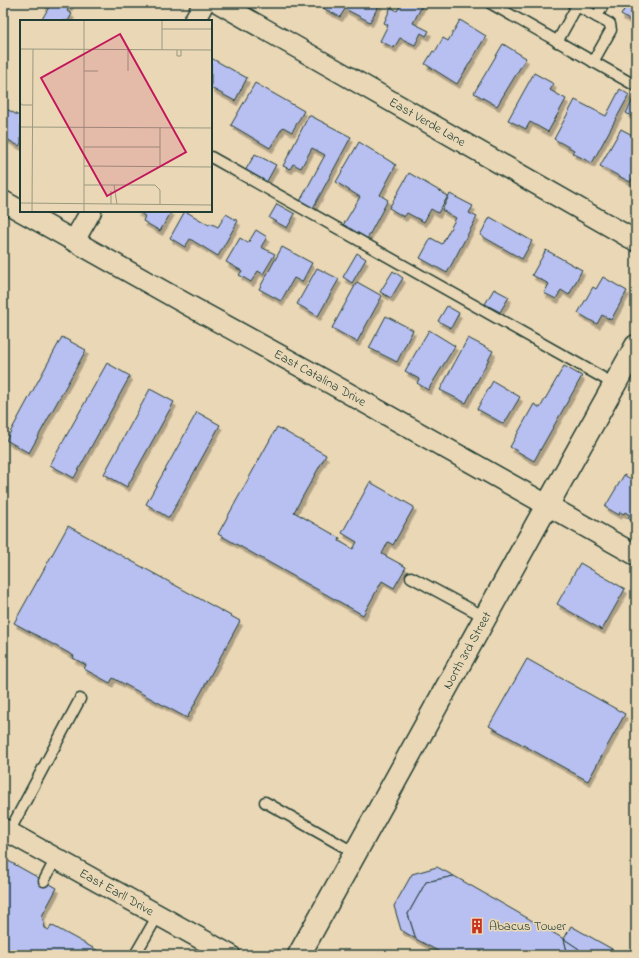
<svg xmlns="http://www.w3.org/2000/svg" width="639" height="958" viewBox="0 0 639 958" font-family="'Indie Flower',sans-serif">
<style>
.building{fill:#b8bff1;stroke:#1f3d34;filter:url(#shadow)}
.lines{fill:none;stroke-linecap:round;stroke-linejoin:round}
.service-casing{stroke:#1f3d34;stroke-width:13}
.minor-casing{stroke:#1f3d34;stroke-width:23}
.tertiary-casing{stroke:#1f3d34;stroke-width:25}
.service{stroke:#ead7b5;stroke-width:10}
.minor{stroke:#ead7b5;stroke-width:20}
.tertiary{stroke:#ead7b5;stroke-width:22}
.labels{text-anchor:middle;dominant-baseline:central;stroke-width:3.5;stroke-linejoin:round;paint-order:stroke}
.street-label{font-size:13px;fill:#1f3d34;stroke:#ead7b5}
.poi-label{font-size:13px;fill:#1f3d34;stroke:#ead7b5;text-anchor:start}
.inset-road{fill:none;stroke:#999981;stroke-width:1}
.view{fill:#c2185b;fill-opacity:0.15;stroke:#c2185b;stroke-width:2}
.inset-edge{fill:none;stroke:#1f3d34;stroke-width:2}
</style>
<defs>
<filter id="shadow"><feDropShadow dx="2.5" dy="4.5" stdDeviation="0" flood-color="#0004"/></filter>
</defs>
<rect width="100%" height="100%" fill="#ead7b5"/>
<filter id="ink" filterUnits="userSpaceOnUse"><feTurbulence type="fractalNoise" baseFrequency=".025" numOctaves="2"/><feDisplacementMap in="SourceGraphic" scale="8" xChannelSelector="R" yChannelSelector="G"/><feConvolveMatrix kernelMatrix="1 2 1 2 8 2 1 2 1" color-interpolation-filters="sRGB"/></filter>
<g filter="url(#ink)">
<g class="building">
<path d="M42 3H71L67 11 72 14 68 21H41L49 7Z"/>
<path d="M325 3H380L370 22 345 9 340 17 323 8Z"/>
<path d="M402 3 423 4 413 23 429 31 426 36 421 33 415 45 400 38 394 48 380 41 388 25 384 23 391 7 397 11Z"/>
<path d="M621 3H636V17L633 22 621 15 626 6Z"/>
<path d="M460 20 486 36 457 84 425 64 433 51 435 52 443 38 448 41Z"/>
<path d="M503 44 526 58 497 106 474 93Z"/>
<path d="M211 58 247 78 235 101 211 88Z"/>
<path d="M534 73 554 84 550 90 566 99 548 132 530 122 526 129 508 120Z"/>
<path d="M255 83 304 111 292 132 283 127 270 148 231 125Z"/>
<path d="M620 89 629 95 592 163 572 153 574 150 554 139 575 100 606 116Z"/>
<path d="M636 94V119L626 113Z"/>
<path d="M3 107 21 117V143L19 146 3 137Z"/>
<path d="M309 115 351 137 312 210 299 203 325 155 312 148 301 168 293 164 290 169 283 166Z"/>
<path d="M621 129 636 137V172L630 182 600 166Z"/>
<path d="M359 142 396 165 380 195 388 200 366 241 342 227 360 197 336 182Z"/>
<path d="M255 154 276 165 266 183 245 171Z"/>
<path d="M409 173 448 196 438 213 431 209 424 222 407 213 404 217 389 208Z"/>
<path d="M450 194 473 206 469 213 477 217 447 273 420 258 431 238 442 244 456 218 442 210Z"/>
<path d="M277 204 295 214 287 228 269 218Z"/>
<path d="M136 211H172L160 231 143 221 145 216Z"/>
<path d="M185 211 209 225 210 223 218 227 226 214 238 221 218 256 190 239 185 247 170 238Z"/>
<path d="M490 217 532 241 522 259 480 235Z"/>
<path d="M256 230 267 237 261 247 275 254 263 274 258 271 251 282 239 275 242 271 226 262 240 238 248 243Z"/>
<path d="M282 247 312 263 302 282 294 278 281 301 259 289Z"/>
<path d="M546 250 582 270 569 295 561 290 556 299 544 293 549 284 532 275Z"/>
<path d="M357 253 366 259 352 283 343 277Z"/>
<path d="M317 268 339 279 318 316 297 304Z"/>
<path d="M393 271 403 278 391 298 380 292Z"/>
<path d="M603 277 627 291 611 320 602 315 597 324 578 313 593 287 596 289Z"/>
<path d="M357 282 382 296 357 342 332 328Z"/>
<path d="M494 289 509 297 500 312 485 304Z"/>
<path d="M447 306 459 313 451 328 438 321Z"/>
<path d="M386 316 413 330 397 362 369 348Z"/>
<path d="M429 330 455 346 428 390 417 383 419 379 405 371Z"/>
<path d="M62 337 86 350 29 453 6 440Z"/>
<path d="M468 338 493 351 466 403 440 390Z"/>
<path d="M107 363 130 376 74 478 50 465Z"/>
<path d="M564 366 582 376 534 461 510 447 534 404 540 408Z"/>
<path d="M493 381 520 397 504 424 477 409Z"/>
<path d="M150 389 174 402 127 487 104 474Z"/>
<path d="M197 412 220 425 169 518 146 504Z"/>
<path d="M277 427 326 455 294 512 340 538 339 541 353 549 357 542 342 533 370 482 414 507 393 545 388 542 382 554 406 567 394 588 382 581 363 615 218 534Z"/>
<path d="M624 475 636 482 635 486 636 487V524L628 518 630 515 625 512 624 514 620 512 619 515 605 507Z"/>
<path d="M68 526 240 621 187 718 113 678 110 683 84 669 86 665 73 658 74 656 14 623Z"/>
<path d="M580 563 625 589 602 630 557 604Z"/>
<path d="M527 659 625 714 588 781 489 726Z"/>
<path d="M3 858 57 888 42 916 45 928 49 930 51 925 106 955H3Z"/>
<path d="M437 867 454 876 426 882 408 914 416 939 401 930 394 906 412 874Z"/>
<path d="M454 876 564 939 568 955H445L416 939 408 914 426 882Z"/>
<path d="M571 926 612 949 608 955H581L579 949 564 939Z"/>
<path d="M564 939 579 949 581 955H568Z"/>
</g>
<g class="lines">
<g class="service-casing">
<g id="service">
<path d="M490 3 636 86"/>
<path d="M577 6 610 24 611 30 593 62"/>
<path d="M597 17 604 3"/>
<path d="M557 42 577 6 572 3"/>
<path d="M211 157 614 384"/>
<path d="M411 577 485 617"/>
<path d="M265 802 355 853"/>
<path d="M9 832 80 699"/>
<path d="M44 881 56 858"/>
<path d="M135 955 158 915"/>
</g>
</g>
<g class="minor-casing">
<g id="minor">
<path id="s1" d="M219 3 636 241"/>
<path d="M194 21 204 3"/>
<path id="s2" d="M3 201 188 305 314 374 636 555"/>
<path d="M74 241 91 211"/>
<path id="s3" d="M3 829 230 955"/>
</g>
</g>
<g class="tertiary-casing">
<g id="tertiary">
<path id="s4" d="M299 955 534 529 636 346"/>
</g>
</g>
<use href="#service" class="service"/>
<use href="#minor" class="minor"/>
<use href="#tertiary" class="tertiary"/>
</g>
</g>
<defs>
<g id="building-bare" transform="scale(1.2)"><path d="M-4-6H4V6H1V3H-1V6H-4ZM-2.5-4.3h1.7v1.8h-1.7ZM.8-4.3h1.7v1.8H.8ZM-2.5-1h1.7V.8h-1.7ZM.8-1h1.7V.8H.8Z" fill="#c8321e" stroke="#ead7b5" stroke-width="2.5" paint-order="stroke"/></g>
</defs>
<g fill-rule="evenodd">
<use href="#building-bare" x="477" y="926"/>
</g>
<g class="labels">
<g class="street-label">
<text stroke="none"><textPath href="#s1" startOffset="240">East Verde Lane</textPath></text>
<text stroke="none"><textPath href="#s2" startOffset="363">East Catalina Drive</textPath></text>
<text stroke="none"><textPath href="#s4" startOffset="348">North 3rd Street</textPath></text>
<text stroke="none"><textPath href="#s3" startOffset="130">East Earll Drive</textPath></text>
</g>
<g class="poi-label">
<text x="489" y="926">Abacus Tower</text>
</g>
</g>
<g transform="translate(20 20)">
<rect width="192" height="192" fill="#ead7b5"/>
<path class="inset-road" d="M142 0V30M142 9H192M0 29 192 30M108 30V51M157 30V36H161V30M64 51H78M0 82 2 85H12M0 107 192 108M140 107V147M64 127H140M64 146 192 147M64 165H135L140 170V184M94 165 97 184M91 171V184M0 183 192 185M12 192 13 29M64 192V0"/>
<path class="view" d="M100 14 166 132 87 176 21 58Z"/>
<rect width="192" height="192" class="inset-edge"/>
</g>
<rect width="639" height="958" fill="none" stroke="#ead7b5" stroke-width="16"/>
<rect x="8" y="8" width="623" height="942" fill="none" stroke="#1f3d34" stroke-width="1.5" filter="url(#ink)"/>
</svg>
